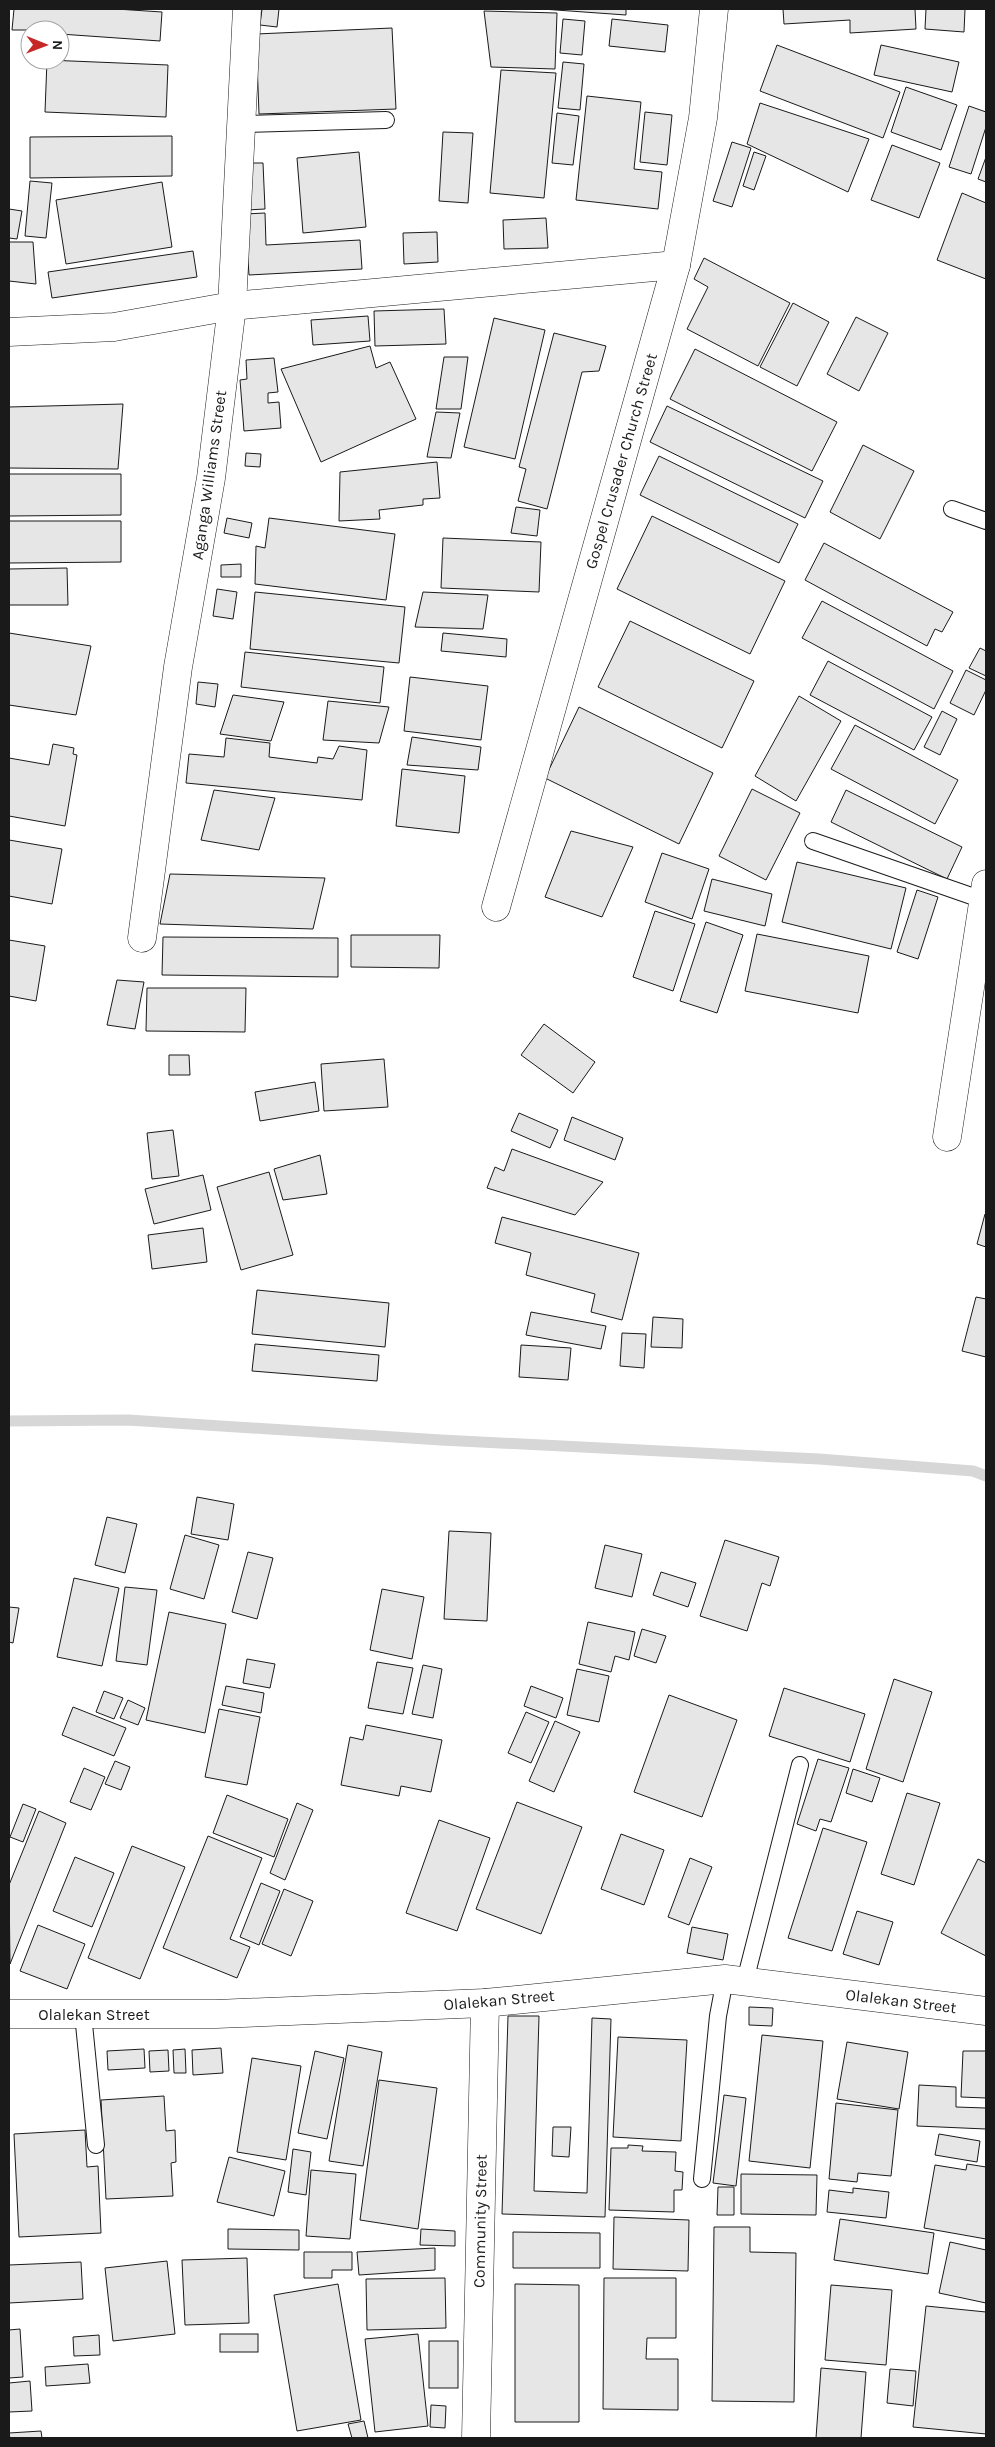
<svg xmlns="http://www.w3.org/2000/svg" width="995" height="2447" viewBox="0 0 995 2447" font-family="Karla,sans-serif">
<style>
.lines{fill:none;stroke-linecap:round;stroke-linejoin:round}
.stream{stroke:#d7d7d7;stroke-width:11}
.building{fill:#e6e6e6;stroke:#1a1a1a}
.lane-casing{stroke:#1a1a1a;stroke-width:18}
.street-casing{stroke:#1a1a1a;stroke-width:29}
.lane{stroke:#fff;stroke-width:16}
.street{stroke:#fff;stroke-width:28}
.labels{text-anchor:middle;dominant-baseline:central;stroke-width:4;stroke-linejoin:round;paint-order:stroke}
.street-label{font-size:16px;fill:#1a1a1a;stroke:#fff}
</style>
<rect width="100%" height="100%" fill="#fff"/>
<g class="lines">
<path class="stream" d="M9 1421 128 1420 441 1440 819 1459 973 1471 986 1476"/>
</g>
<g class="building">
<path d="M14 9H116L162 12 160 41 60 34V30H12Z"/>
<path d="M262 9H279L277 27 260 25Z"/>
<path d="M542 9H626V15Z"/>
<path d="M783 9H915L916 29 850 33V20L784 24Z"/>
<path d="M926 9H965L964 32 925 29Z"/>
<path d="M484 11 557 13 555 69 491 67Z"/>
<path d="M563 19 585 21 582 55 560 53Z"/>
<path d="M612 19 668 25 665 52 609 46Z"/>
<path d="M392 28 396 109 259 114 256 34Z"/>
<path d="M777 45 900 92 883 138 760 91Z"/>
<path d="M881 45 959 62 952 92 874 75Z"/>
<path d="M47 60 168 65 166 117 45 112Z"/>
<path d="M563 62 584 64 580 110 558 108Z"/>
<path d="M501 70 556 73 544 198 490 193Z"/>
<path d="M906 87 957 105 941 150 891 132Z"/>
<path d="M587 96 641 102 634 169 662 172 658 209 576 200Z"/>
<path d="M760 103 869 139 848 192 747 144Z"/>
<path d="M969 106 986 112V127L971 174 949 167Z"/>
<path d="M645 112 672 115 667 165 640 162Z"/>
<path d="M557 113 579 116 573 165 552 163Z"/>
<path d="M443 132 473 133 468 203 439 201Z"/>
<path d="M172 136V176L30 178V137Z"/>
<path d="M732 142 751 148 732 207 713 201Z"/>
<path d="M892 145 940 163 919 218 871 200Z"/>
<path d="M359 152 366 227 303 233 297 158Z"/>
<path d="M754 152 766 156 754 190 743 186Z"/>
<path d="M986 157V182L978 179Z"/>
<path d="M244 163H263L265 209 247 210Z"/>
<path d="M30 181 52 183 46 238 25 236Z"/>
<path d="M162 182 172 247 66 264 56 200Z"/>
<path d="M962 193 986 203V279L937 260Z"/>
<path d="M9 209 22 211 17 239 9 238Z"/>
<path d="M265 213 266 245 360 240 362 269 249 275 245 214Z"/>
<path d="M546 218 548 248 504 249 503 220Z"/>
<path d="M437 232 438 262 404 264 403 233Z"/>
<path d="M9 242H33L36 284 9 281Z"/>
<path d="M193 251 197 277 52 298 48 272Z"/>
<path d="M704 258 790 303 758 366 687 329 708 287 694 279Z"/>
<path d="M793 303 829 322 797 386 760 367Z"/>
<path d="M444 309 446 344 375 346 374 311Z"/>
<path d="M368 316 370 341 313 345 311 320Z"/>
<path d="M856 317 888 333 859 391 827 374Z"/>
<path d="M494 318 545 330 515 459 464 447Z"/>
<path d="M554 333 606 346 599 371 582 372 547 509 518 501 526 469 519 467Z"/>
<path d="M370 346 376 368 390 362 416 419 321 462 281 369Z"/>
<path d="M695 349 837 422 812 471 670 399Z"/>
<path d="M444 357H468L461 409H436Z"/>
<path d="M274 358 278 392 268 393V403L279 402 281 428 244 431 240 380 247 379 246 360Z"/>
<path d="M123 404 118 469 9 468V407Z"/>
<path d="M667 406 823 481 805 518 650 442Z"/>
<path d="M436 412 460 413 451 458 427 457Z"/>
<path d="M863 445 914 471 880 539 830 512Z"/>
<path d="M246 453 261 454 260 467 245 466Z"/>
<path d="M659 456 798 524 779 563 640 495Z"/>
<path d="M437 462 440 498 423 499V505L379 510 380 519 339 521 340 472Z"/>
<path d="M9 474H121V515L9 516Z"/>
<path d="M516 507 540 510 537 536 511 533Z"/>
<path d="M652 516 785 581 750 654 617 589Z"/>
<path d="M227 518 252 523 249 538 224 533Z"/>
<path d="M269 518 395 534 386 600 255 584 256 546 265 548Z"/>
<path d="M9 521H121V562L9 563Z"/>
<path d="M443 538 541 542 539 592 441 588Z"/>
<path d="M824 543 953 612 942 632 935 629 927 646 805 580Z"/>
<path d="M241 564V577H221V565Z"/>
<path d="M67 568 68 605H9V569Z"/>
<path d="M217 589 237 592 233 619 213 616Z"/>
<path d="M255 592 405 607 399 663 250 649Z"/>
<path d="M423 592 488 595 483 629 415 627Z"/>
<path d="M822 601 953 671 934 709 802 638Z"/>
<path d="M630 621 754 681 722 748 598 687Z"/>
<path d="M9 633 91 646 76 715 9 705Z"/>
<path d="M443 633 507 639 506 657 441 651Z"/>
<path d="M980 648 986 651V676L969 668Z"/>
<path d="M245 652 384 667 380 703 241 687Z"/>
<path d="M828 661 932 717 914 750 810 695Z"/>
<path d="M966 670 986 680V690L974 715 950 703Z"/>
<path d="M410 677 488 686 481 740 404 731Z"/>
<path d="M198 682 218 684 215 707 196 704Z"/>
<path d="M233 695 284 702 271 741 220 734Z"/>
<path d="M799 696 841 721 796 801 755 776Z"/>
<path d="M328 701 389 707 379 743 323 740Z"/>
<path d="M579 707 713 773 679 844 545 778Z"/>
<path d="M942 711 957 719 940 755 924 747Z"/>
<path d="M855 725 958 780 935 824 831 769Z"/>
<path d="M412 737 481 747 478 770 407 765Z"/>
<path d="M226 738 270 743 269 757 317 763 318 757 333 759 339 746 367 750 362 800 186 783 189 754 224 757Z"/>
<path d="M53 744 74 748 73 754 77 755 65 826 9 816V758L49 765Z"/>
<path d="M402 769 465 776 459 833 396 826Z"/>
<path d="M752 789 800 813 766 880 719 856Z"/>
<path d="M214 790 275 798 259 850 201 840Z"/>
<path d="M846 790 962 847 947 879 831 822Z"/>
<path d="M571 831 633 847 602 917 545 897Z"/>
<path d="M9 840 62 849 52 904 9 896Z"/>
<path d="M662 853 709 869 692 919 645 902Z"/>
<path d="M797 862 906 888 891 949 782 922Z"/>
<path d="M170 874 325 878 313 929 160 924Z"/>
<path d="M712 879 772 894 765 926 704 911Z"/>
<path d="M917 890 938 897 918 959 897 952Z"/>
<path d="M655 911 695 924 673 991 633 977Z"/>
<path d="M706 922 743 935 717 1013 680 1001Z"/>
<path d="M757 934 869 956 858 1013 745 991Z"/>
<path d="M351 935H440L439 968 351 967Z"/>
<path d="M163 937 338 938V977L162 975Z"/>
<path d="M9 940 45 946 36 1001 9 996Z"/>
<path d="M117 980 144 982 135 1029 107 1025Z"/>
<path d="M147 988H246L245 1032 146 1031Z"/>
<path d="M544 1024 595 1062 573 1093 521 1055Z"/>
<path d="M169 1055H189L190 1075H169Z"/>
<path d="M384 1059 388 1107 324 1111 321 1064Z"/>
<path d="M315 1082 319 1111 260 1121 255 1092Z"/>
<path d="M519 1113 558 1130 550 1148 511 1131Z"/>
<path d="M572 1117 623 1138 615 1160 564 1140Z"/>
<path d="M173 1130 179 1176 152 1179 147 1133Z"/>
<path d="M512 1149 603 1182 575 1215 487 1188 495 1167 504 1171Z"/>
<path d="M320 1155 327 1194 283 1200 274 1169Z"/>
<path d="M269 1172 293 1255 241 1270 217 1187Z"/>
<path d="M203 1175 211 1210 154 1224 145 1189Z"/>
<path d="M985 1214 986 1215V1247L977 1244Z"/>
<path d="M502 1217 639 1253 622 1320 591 1312 595 1294 526 1275 531 1253 495 1243Z"/>
<path d="M203 1228 207 1262 152 1269 148 1235Z"/>
<path d="M257 1290 389 1303 385 1347 252 1334Z"/>
<path d="M976 1297 986 1299V1357L962 1351Z"/>
<path d="M531 1312 606 1326 601 1349 526 1335Z"/>
<path d="M653 1317 683 1319 682 1348 651 1347Z"/>
<path d="M622 1333 646 1334 644 1368 620 1366Z"/>
<path d="M255 1344 379 1355 377 1381 252 1371Z"/>
<path d="M521 1345 571 1348 568 1380 519 1377Z"/>
<path d="M197 1497 234 1504 228 1540 191 1534Z"/>
<path d="M107 1517 137 1524 125 1573 95 1565Z"/>
<path d="M449 1531 491 1533 487 1621 444 1619Z"/>
<path d="M185 1535 219 1545 204 1599 170 1589Z"/>
<path d="M725 1540 779 1557 770 1586 762 1583 747 1631 700 1616Z"/>
<path d="M605 1545 642 1554 632 1597 595 1588Z"/>
<path d="M248 1552 273 1558 257 1619 232 1612Z"/>
<path d="M661 1572 696 1583 688 1607 653 1595Z"/>
<path d="M74 1578 119 1588 102 1666 57 1657Z"/>
<path d="M125 1587 157 1590 147 1665 116 1661Z"/>
<path d="M382 1589 424 1597 412 1659 370 1650Z"/>
<path d="M9 1607 19 1608 13 1643 9 1642Z"/>
<path d="M169 1612 226 1624 205 1733 146 1720Z"/>
<path d="M588 1622 635 1632 629 1660 615 1656 611 1672 579 1664Z"/>
<path d="M642 1629 666 1636 656 1663 634 1656Z"/>
<path d="M247 1659 275 1664 270 1688 243 1683Z"/>
<path d="M377 1662 413 1668 403 1714 368 1708Z"/>
<path d="M423 1665 442 1669 433 1718 412 1714Z"/>
<path d="M577 1669 609 1676 599 1722 567 1715Z"/>
<path d="M894 1679 932 1692 903 1782 866 1769Z"/>
<path d="M226 1686 264 1693 261 1713 222 1705Z"/>
<path d="M531 1686 563 1698 556 1718 524 1706Z"/>
<path d="M784 1688 865 1714 850 1762 769 1736Z"/>
<path d="M104 1691 123 1698 114 1719 96 1712Z"/>
<path d="M669 1695 737 1720 702 1817 634 1792Z"/>
<path d="M128 1700 145 1708 138 1725 120 1718Z"/>
<path d="M73 1707 126 1728 114 1756 62 1735Z"/>
<path d="M219 1709 260 1717 247 1785 205 1777Z"/>
<path d="M526 1712 549 1722 531 1763 508 1753Z"/>
<path d="M555 1721 580 1732 554 1792 529 1781Z"/>
<path d="M366 1725 442 1740 431 1792 401 1786 399 1796 341 1785 350 1737 363 1740Z"/>
<path d="M818 1759 849 1768 831 1822 820 1819 816 1831 797 1824Z"/>
<path d="M115 1761 130 1767 121 1790 105 1784Z"/>
<path d="M84 1768 105 1777 91 1810 70 1802Z"/>
<path d="M853 1769 880 1778 872 1802 846 1793Z"/>
<path d="M907 1793 940 1803 914 1885 881 1874Z"/>
<path d="M227 1795 288 1819 274 1857 213 1833Z"/>
<path d="M517 1802 582 1827 541 1934 476 1909Z"/>
<path d="M297 1803 313 1810 285 1880 270 1873Z"/>
<path d="M23 1804 36 1809 23 1842 10 1837Z"/>
<path d="M39 1811 66 1823 10 1964 9 1885Z"/>
<path d="M439 1820 490 1838 457 1931 406 1913Z"/>
<path d="M823 1828 867 1842 832 1951 788 1938Z"/>
<path d="M621 1834 664 1850 644 1905 601 1889Z"/>
<path d="M208 1836 262 1858 230 1939 250 1947 237 1978 163 1948Z"/>
<path d="M132 1846 185 1867 140 1979 88 1958Z"/>
<path d="M75 1857 114 1873 92 1927 53 1911Z"/>
<path d="M690 1858 712 1867 689 1925 668 1917Z"/>
<path d="M978 1859 986 1863V1956L941 1933Z"/>
<path d="M261 1883 280 1891 259 1945 240 1937Z"/>
<path d="M284 1889 313 1901 291 1956 262 1944Z"/>
<path d="M857 1911 893 1922 879 1965 843 1954Z"/>
<path d="M38 1925 85 1944 67 1989 20 1971Z"/>
<path d="M692 1927 728 1934 723 1960 687 1953Z"/>
<path d="M749 2007 773 2008 772 2026 749 2025Z"/>
<path d="M508 2016H539L534 2191 587 2193 592 2018 611 2019 605 2217 502 2214Z"/>
<path d="M762 2035 823 2041 810 2168 749 2161Z"/>
<path d="M618 2037 687 2040 681 2141 613 2137Z"/>
<path d="M847 2042 908 2052 899 2109 837 2099Z"/>
<path d="M348 2045 382 2052 363 2166 329 2161Z"/>
<path d="M221 2048 223 2073 193 2075 192 2050Z"/>
<path d="M144 2049 145 2068 108 2070 107 2051Z"/>
<path d="M185 2049 186 2073H174L173 2050Z"/>
<path d="M168 2050 169 2071 150 2072 149 2051Z"/>
<path d="M315 2051 344 2058 327 2139 298 2133Z"/>
<path d="M963 2051H986V2098L961 2097Z"/>
<path d="M252 2058 301 2066 286 2160 237 2152Z"/>
<path d="M379 2080 437 2088 418 2229 360 2220Z"/>
<path d="M919 2085 956 2087V2107L986 2108V2129L917 2126Z"/>
<path d="M724 2095 746 2098 736 2186 713 2183Z"/>
<path d="M164 2096 166 2131 175 2130 176 2162 171 2163 173 2196 106 2199 101 2100Z"/>
<path d="M836 2103 898 2110 891 2176 858 2173 857 2182 829 2179Z"/>
<path d="M553 2127H571L569 2157 552 2156Z"/>
<path d="M85 2130 87 2167 98 2166 101 2233 19 2237 14 2134Z"/>
<path d="M939 2134 980 2141 977 2162 935 2155Z"/>
<path d="M628 2145 643 2146 642 2151 676 2152 675 2171 683 2172 682 2190H674V2212L609 2210 611 2148H628Z"/>
<path d="M293 2149 311 2152 306 2195 288 2192Z"/>
<path d="M229 2157 285 2171 274 2216 217 2202Z"/>
<path d="M967 2164 986 2167V2239L924 2228 935 2165 966 2170Z"/>
<path d="M311 2170 356 2174 350 2239 306 2236Z"/>
<path d="M741 2174 817 2175 816 2215 741 2214Z"/>
<path d="M718 2187H734V2215H717Z"/>
<path d="M853 2188 889 2192 886 2218 827 2212 829 2190 853 2193Z"/>
<path d="M614 2217 689 2220 688 2271 613 2269Z"/>
<path d="M840 2219 934 2233 928 2274 834 2260Z"/>
<path d="M714 2227H750V2252L796 2253 794 2402 712 2401Z"/>
<path d="M228 2229 299 2230V2250L228 2249Z"/>
<path d="M421 2229 455 2231V2246L420 2245Z"/>
<path d="M513 2232 600 2233V2268H513Z"/>
<path d="M950 2242 986 2250V2303L939 2293Z"/>
<path d="M435 2248V2270L359 2275 357 2252Z"/>
<path d="M304 2252H352V2270H332V2278H304Z"/>
<path d="M247 2258 249 2323 185 2325 182 2260Z"/>
<path d="M167 2261 175 2334 113 2341 105 2268Z"/>
<path d="M81 2262 83 2299 9 2303V2265Z"/>
<path d="M445 2278 446 2328 367 2330 366 2279Z"/>
<path d="M604 2278H676V2338H647L646 2359H678V2410L603 2409Z"/>
<path d="M338 2284 361 2420 297 2431 274 2295Z"/>
<path d="M515 2284 579 2285V2422H515Z"/>
<path d="M831 2285 892 2290 886 2365 825 2360Z"/>
<path d="M926 2306 986 2312V2434L913 2427Z"/>
<path d="M20 2329 23 2377 9 2378V2330Z"/>
<rect x="220" y="2334" width="38" height="18"/>
<path d="M418 2334 428 2426 375 2432 365 2339Z"/>
<path d="M99 2335 100 2355 74 2356 73 2337Z"/>
<rect x="429" y="2341" width="29" height="47"/>
<path d="M88 2364 90 2383 46 2386 45 2367Z"/>
<path d="M821 2368 866 2372 861 2438H816Z"/>
<path d="M890 2369 916 2371 913 2406 887 2403Z"/>
<path d="M30 2381 32 2411 9 2412V2383Z"/>
<path d="M431 2405 446 2406 445 2428 430 2427Z"/>
<path d="M364 2421 368 2438H352L348 2424Z"/>
<path d="M41 2431 42 2438H10L9 2433Z"/>
</g>
<g class="lines">
<g class="lane-casing">
<g id="lane">
<path d="M241 124 386 120"/>
<path d="M952 509 986 521"/>
<path d="M813 841 983 900"/>
<path d="M745 1981 800 1765"/>
<path d="M83 2014 96 2145"/>
<path d="M702 2179 718 2016 725 1979"/>
</g>
</g>
<g class="street-casing">
<g id="street">
<path d="M9 332 114 327 232 306 676 265"/>
<path d="M496 907 676 265 703 118 714 9"/>
<path d="M142 938 178 667 211 478 232 306 247 9"/>
<path d="M947 1137 986 884"/>
<path d="M9 2014H216L485 2003 725 1979 986 2011"/>
<path d="M476 2438 485 2003"/>
</g>
</g>
<use href="#lane" class="lane"/>
<use href="#street" class="street"/>
</g>
<g class="labels">
<g class="street-label">
<text transform="translate(621 461) rotate(-74)">Gospel Crusader Church Street</text>
<text transform="translate(209 475) rotate(-82)">Aganga Williams Street</text>
<text transform="translate(499 2000) rotate(-5)">Olalekan Street</text>
<text transform="translate(901 2001) rotate(7)">Olalekan Street</text>
<text x="94" y="2014">Olalekan Street</text>
<text transform="translate(480 2221) rotate(-89)">Community Street</text>
</g>
</g>
<rect width="995" height="2447" fill="none" stroke="#1a1a1a" stroke-width="20"/>
<g transform="translate(45 45) rotate(91)"><circle r="24" fill="#ffffff" stroke="#a3a3a3"/>
<path d="M0-4L9 19L0 12L-9 19Z" fill="#c62828"/>
<text y="-8" font-size="14" font-weight="bold" text-anchor="middle" fill="#1a1a1a">N</text>
</g>
</svg>
